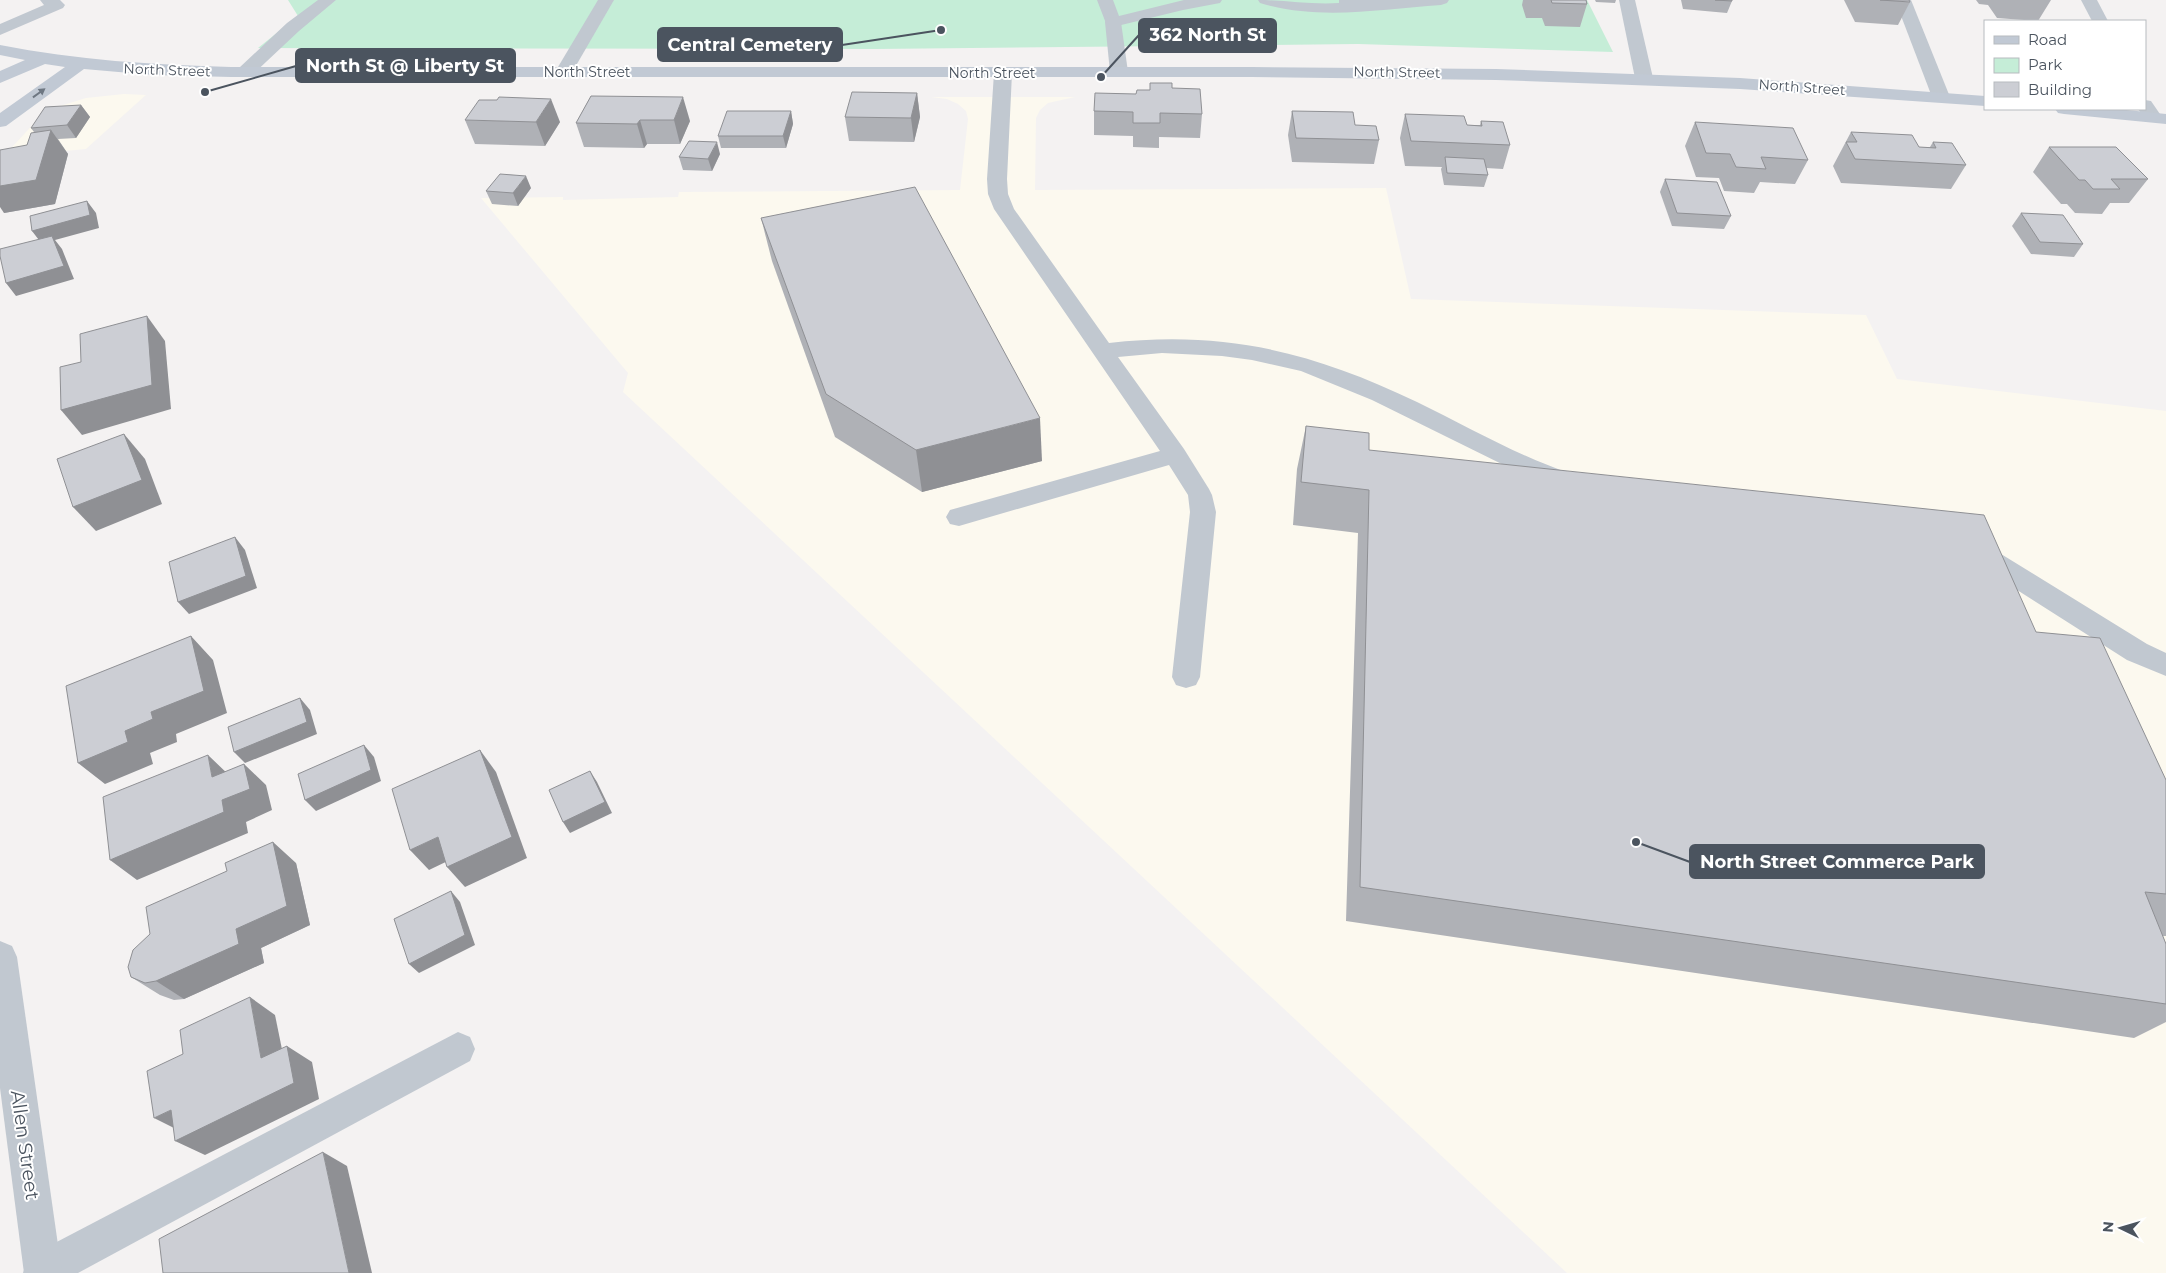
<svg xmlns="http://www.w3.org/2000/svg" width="2166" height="1273" viewBox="0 0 2166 1273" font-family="Montserrat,sans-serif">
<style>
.commercial{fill:#fcf9ef}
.green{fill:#c5edd7}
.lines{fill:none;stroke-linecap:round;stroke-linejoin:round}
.service{fill:#c1c8d0;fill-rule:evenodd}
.minor{fill:#c1c8d0;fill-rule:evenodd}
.tertiary{fill:#c1c8d0;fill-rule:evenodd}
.secondary{fill:#c1c9d4;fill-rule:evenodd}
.wall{fill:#afb1b6}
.shaded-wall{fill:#8f9094}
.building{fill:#ccced4;stroke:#8f9094}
.oneway{fill:#6e7782}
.labels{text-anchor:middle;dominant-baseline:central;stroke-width:4;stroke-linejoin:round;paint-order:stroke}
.far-street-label{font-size:14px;fill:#4b545f;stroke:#fff}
.near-street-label{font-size:19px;fill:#4b545f;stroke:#fff}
.leader{fill:none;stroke:#4b545f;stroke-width:2}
.callout-dot{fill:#4b545f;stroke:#fff;stroke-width:2}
.callout{fill:#4b545f;stroke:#4b545f;stroke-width:2}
.callout-label{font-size:18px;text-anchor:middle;font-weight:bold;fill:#fff}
</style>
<rect width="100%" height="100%" fill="#f4f2f2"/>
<g class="commercial">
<path d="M124 94 146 95 86 149 3 157 37 120 60 106 86 98Z"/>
<path d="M931 97H1075L1048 103 1040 110 1036 118 1035 190 1386 188 1411 299 1866 315 1897 379 2166 411V1273H1567L623 392 628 373 481 198 563 197V200L678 197 679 192 960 190 968 119 966 111 958 104 947 99Z"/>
</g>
<path class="green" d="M288 0H1587L1613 52 1358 44 875 49 258 48 298 16Z"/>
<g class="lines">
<g class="service">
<path d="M40 0H60L65 5 63 8 0 35V24L44 5Z"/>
<path d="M318 0H336L299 31 251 76 245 77 239 76 236 72 239 68 287 23Z"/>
<path d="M598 0H614L570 76 564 77 558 76 555 72Z"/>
<path d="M1097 0H1113L1119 16 1184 0H1222L1220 3 1183 10 1113 27 1107 26Z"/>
<path d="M1258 0C1285 0 1312 5 1339 3V0H1449L1447 3 1441 5C1381 9 1319 21 1260 3Z"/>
<path d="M1619 0H1635L1653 78 1650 82 1644 83 1638 82 1635 78Z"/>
<path d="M1895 0H1911L1950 97 1947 101 1941 102 1935 101 1932 97Z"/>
<path d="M1003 68 1009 69 1012 73 1007 179 1008 194 1014 209 1109 343C1225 330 1313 352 1417 402 1468 427 1518 456 1572 474L1575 480 1572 486 1563 489 1526 476 1372 400 1301 371 1252 360 1222 356 1162 353 1118 357 1184 449 1209 489 1212 495 1216 512 1200 677 1196 685 1186 688 1176 685 1172 677 1190 512 1188 495 1169 465 959 526 950 524 946 517 950 510 1160 451 994 209 988 194 987 179 994 73 997 69Z"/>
<path d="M1979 543 1988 546 2147 644 2166 653V676L2127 660 1970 560 1966 553 1970 546Z"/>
<path d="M458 1032 470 1037 475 1049 470 1061 78 1273H23L28 1257Z"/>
</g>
<g class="minor">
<path d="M2081 0H2097L2108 21H2092Z"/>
<path d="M1113 17 1119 18 1121 22 1128 72 1125 76 1119 77 1113 76 1110 72 1105 22 1107 18Z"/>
<path d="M2145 100 2151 101 2162 117 2159 121 2153 122 2147 121 2138 109H2145Z"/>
</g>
<path class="tertiary" d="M0 941 12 946 17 957 62 1273H24L0 1088Z"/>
<g class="secondary">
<path d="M0 45C77 60 153 65 231 67H1252L1496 69 1740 78 1985 96V106L1740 89 1496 80 1252 77H231L153 75 84 69 6 126 0 127V113L65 67 45 64 0 83V71L25 60 0 55Z"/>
<path d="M2055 109H2117L2166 114V124L2064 114 2058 113Z"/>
</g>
</g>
<g class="wall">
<path d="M1523 0H1586L1587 4 1580 27 1545 26 1542 18H1526L1522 5Z"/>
<path d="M1595 0H1616L1615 3 1596 2Z"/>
<path d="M1681 0H1732V1L1727 13 1683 9Z"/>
<path d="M1844 0H1909L1910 2 1898 25 1855 22Z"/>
<path d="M1976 0H2051L2038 21 1997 18 1988 5 1979 4Z"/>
<path d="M1172 88 1202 114 1200 138 1159 137V148L1133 147V136L1094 135V111L1136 94 1150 90Z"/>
<path d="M917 93 920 117 914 142 849 141 845 117Z"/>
<path d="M591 96 690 121 680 144H647L644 148 584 147 576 123Z"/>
<path d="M81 105 90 117 76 138 58 139 68 154 55 204 4 213 27 145 34 132 31 128Z"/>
<path d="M791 111 793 124 786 148H721L718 136Z"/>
<path d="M1292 111 1355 125 1379 140 1374 164 1292 162 1288 135Z"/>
<path d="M1405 114 1467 125H1480L1481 121 1510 145 1503 169 1486 168 1488 175 1484 187 1444 185 1441 169 1442 167 1405 166 1400 138Z"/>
<path d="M465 120 560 122 545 146 475 144Z"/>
<path d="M1695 122 1808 160 1795 184 1760 182 1754 193 1724 191 1719 178 1696 177 1685 146Z"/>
<path d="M1851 132 1919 147H1930L1933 142 1966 165 1951 189 1841 183 1833 166Z"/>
<path d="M2049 147 2148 179 2129 203H2110L2102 214 2075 213 2067 204H2061L2033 172Z"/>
<path d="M720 154 712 171 683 170 679 157Z"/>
<path d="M1665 179 1731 216 1724 229 1672 226 1660 192Z"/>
<path d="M531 188 518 206 492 204 486 191Z"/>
<path d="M2021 213 2083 244 2074 257 2031 254 2012 226Z"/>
<path d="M761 218 1042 461 922 492 835 437 772 261Z"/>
<path d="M1306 426 1369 450 2036 632 2166 780V936H2163L2166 944V1022L2134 1038 1346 921 1358 533 1293 525 1297 469Z"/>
<path d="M296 863 310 925 261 948 264 963 184 999 174 1000 160 995 131 977Z"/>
</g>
<g class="shaded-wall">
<path d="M917 93 920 117 914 142 911 118Z"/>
<path d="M683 97 690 121 680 144 674 120Z"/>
<path d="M551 99 560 122 545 146 536 122Z"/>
<path d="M81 105 90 117 76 138 67 125Z"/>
<path d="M791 111 793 124 786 148 783 136Z"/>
<path d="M640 120 647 144 644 148 637 124Z"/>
<path d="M51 130 68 154 55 204 4 213 0 207V186Z"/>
<path d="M717 142 720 154 712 171 708 159Z"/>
<path d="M526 176 531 188 518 206 513 193Z"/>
<path d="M87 201 96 213 99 228 55 240 62 249 74 279 16 296 6 283 42 244 32 231Z"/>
<path d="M147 316 165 341 171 409 82 435 61 410Z"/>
<path d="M1040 418 1042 461 922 492 916 450Z"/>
<path d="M124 434 145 459 162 504 96 531 73 507Z"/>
<path d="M235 537 245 550 257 588 189 614 178 602Z"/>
<path d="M191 636 213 660 227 713 176 734 177 742 150 753 153 764 105 784 78 763 151 712Z"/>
<path d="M300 698 310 710 317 734 245 763 234 752Z"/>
<path d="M364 745 374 757 381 781 316 811 305 800Z"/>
<path d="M480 750 496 772 527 858 465 887 447 867Z"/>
<path d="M208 755 231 777 244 764 266 785 272 810 246 822 248 833 137 880 110 860 222 800 212 777Z"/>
<path d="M590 771 597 782 612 813 570 833 563 822Z"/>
<path d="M438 837 456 857 429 870 410 850Z"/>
<path d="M273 842 296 863 310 925 261 948 264 963 184 999 156 981 236 929Z"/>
<path d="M451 891 460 902 475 945 419 973 409 964Z"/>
<path d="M250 997 275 1015 287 1074 261 1058Z"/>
<path d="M287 1046 312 1062 319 1099 205 1155 175 1141Z"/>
<path d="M171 1110 184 1133 154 1118Z"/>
<path d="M323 1152 347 1166 372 1273H349Z"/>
</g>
<g class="building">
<path d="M1551 0H1586L1587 4 1552 3Z"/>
<path d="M1715 0H1732V1Z"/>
<path d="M1880 0H1909L1910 2Z"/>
<path d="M1150 83H1172V88L1200 89 1202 114 1160 113V123H1133V112L1094 111 1095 93 1136 94 1137 90H1150Z"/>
<path d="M852 92 917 93 911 118 845 117Z"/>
<path d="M591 96 683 97 674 120H640L637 124 576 123Z"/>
<path d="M499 97 551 99 536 122 465 120 479 100H497Z"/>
<path d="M81 105 67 125 31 128 45 107Z"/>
<path d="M727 111H791L783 136H718Z"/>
<path d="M1292 111 1353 112 1355 125 1376 126 1379 140 1296 138Z"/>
<path d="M1405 114 1464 116 1467 125 1482 126 1481 121 1503 122 1510 145 1411 141Z"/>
<path d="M1695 122 1793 128 1808 160 1761 157 1766 169 1736 167 1730 154 1706 153Z"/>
<path d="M51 130 36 180 0 186V150L27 145 31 133Z"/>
<path d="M1851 132 1912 135 1919 147 1936 148 1933 142 1952 143 1966 165 1855 159 1846 142H1857Z"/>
<path d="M689 141 717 142 708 159 679 157Z"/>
<path d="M2049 147H2116L2148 179H2111L2120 189H2093L2085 180H2079Z"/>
<path d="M1445 157 1484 159 1488 175 1447 173Z"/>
<path d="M500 174 526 176 513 193 486 191Z"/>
<path d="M1665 179 1717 182 1731 216 1677 213Z"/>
<path d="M915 187 1040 418 916 450 826 394 761 218Z"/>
<path d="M87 201 90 215 32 231 30 216Z"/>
<path d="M2021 213 2063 215 2083 244 2040 242Z"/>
<path d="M52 236 64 266 6 283 0 256V249Z"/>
<path d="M147 316 152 385 61 410 60 367 81 362 80 334Z"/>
<path d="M1306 426 1369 433V450L1984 515 2036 632 2100 638 2166 780V894L2145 892 2166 944V1004L1360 887 1369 490 1301 482Z"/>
<path d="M124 434 142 480 73 507 57 459Z"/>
<path d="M235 537 246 576 178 602 169 562Z"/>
<path d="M191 636 204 691 151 712 153 719 125 731 128 742 78 763 66 686Z"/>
<path d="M300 698 307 722 234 752 228 727Z"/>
<path d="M364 745 371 770 305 800 298 774Z"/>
<path d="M480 750 512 837 447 867 438 837 410 850 392 789Z"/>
<path d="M208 755 212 777 244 764 250 789 222 800 224 812 110 860 103 797Z"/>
<path d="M590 771 605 802 563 822 549 790Z"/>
<path d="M273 842 287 906 236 929 239 944 156 981 145 983 131 977 128 967 133 950 150 934 146 907 227 871 225 863Z"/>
<path d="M451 891 465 935 409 964 394 919Z"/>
<path d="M250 997 261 1058 287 1046 294 1083 175 1141 171 1110 154 1118 147 1071 183 1054 180 1030Z"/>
<path d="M323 1152 349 1273H163L159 1239Z"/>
</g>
<defs><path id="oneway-solid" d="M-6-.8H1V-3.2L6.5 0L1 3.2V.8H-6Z" transform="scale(1.25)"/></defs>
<use class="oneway" href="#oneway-solid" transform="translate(39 93) rotate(-36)"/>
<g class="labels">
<g class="far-street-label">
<text transform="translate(167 70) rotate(2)">North Street</text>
<text x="587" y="72">North Street</text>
<text transform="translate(1397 72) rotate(1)">North Street</text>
<text x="992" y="73">North Street</text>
<text transform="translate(1802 87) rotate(4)">North Street</text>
</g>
<g class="near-street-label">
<text transform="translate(25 1145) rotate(82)">Allen Street</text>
</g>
</g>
<path class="leader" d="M1101 77L1139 35M941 30L842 45M205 92L296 66M1636 842L1690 862"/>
<g class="callout-dot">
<circle cx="1101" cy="77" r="5"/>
<circle cx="941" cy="30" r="5"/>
<circle cx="205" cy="92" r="5"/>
<circle cx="1636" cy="842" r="5"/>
</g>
<g class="callout">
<rect x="1139" y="19" width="137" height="33" rx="5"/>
<rect x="658" y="28" width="184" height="33" rx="5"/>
<rect x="296" y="49" width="219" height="33" rx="5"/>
<rect x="1690" y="845" width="294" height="33" rx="5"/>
</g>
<g class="callout-label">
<text x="1208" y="41">362 North St</text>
<text x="750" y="51">Central Cemetery</text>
<text x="405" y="72">North St @ Liberty St</text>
<text x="1837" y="868">North Street Commerce Park</text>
</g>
<rect x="1984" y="20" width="162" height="90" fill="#ffffff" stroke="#b7bbbf"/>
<rect x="1994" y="36" width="25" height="8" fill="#c1c9d4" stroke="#b7bbbf"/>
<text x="2028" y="45" font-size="15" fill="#4b545f">Road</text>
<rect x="1994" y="58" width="25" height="15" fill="#c5edd7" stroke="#b7bbbf"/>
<text x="2028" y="70" font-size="15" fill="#4b545f">Park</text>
<rect x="1994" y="82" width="25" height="15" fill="#ccced4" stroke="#b7bbbf"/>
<text x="2028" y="95" font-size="15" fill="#4b545f">Building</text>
<g transform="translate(2121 1228) rotate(275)" stroke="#ffffff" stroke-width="4" paint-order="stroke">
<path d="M0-4L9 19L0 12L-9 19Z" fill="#4b545f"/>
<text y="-8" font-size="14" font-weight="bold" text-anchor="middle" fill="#4b545f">N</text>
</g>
</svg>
